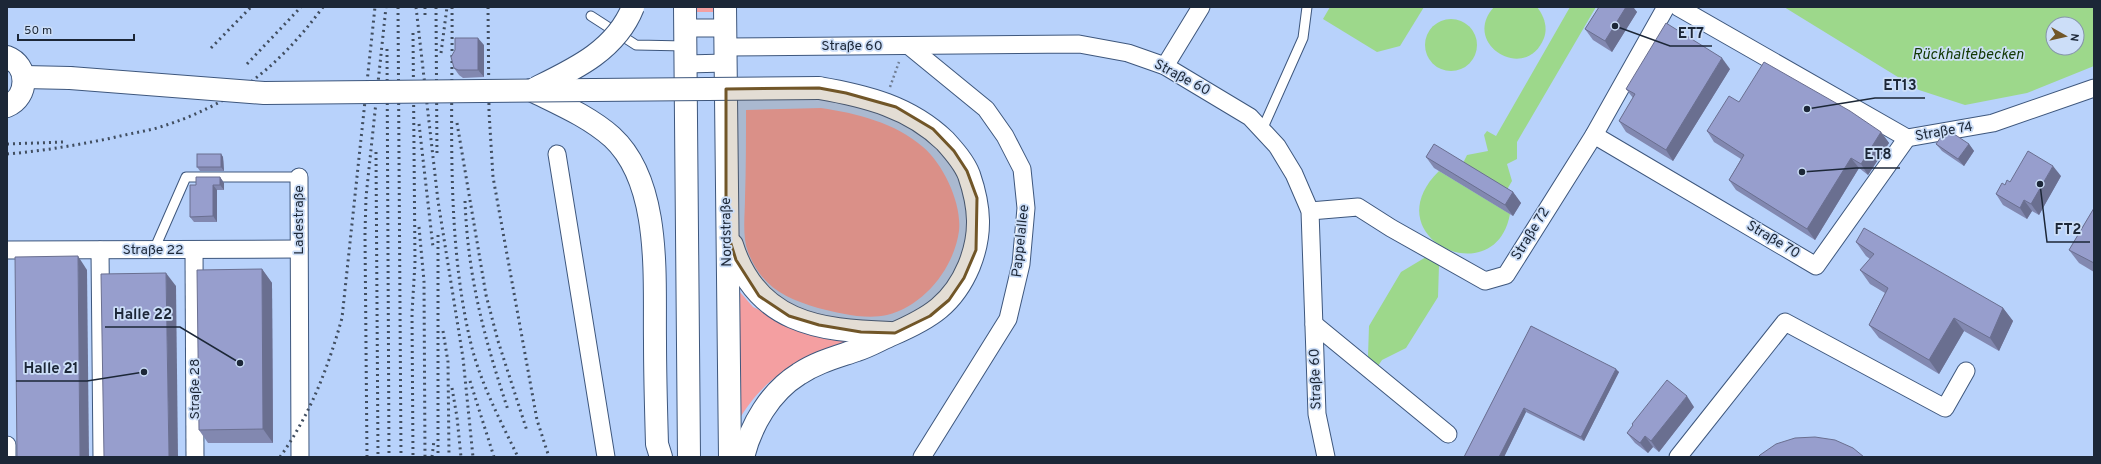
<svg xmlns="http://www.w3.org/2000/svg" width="2101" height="464" viewBox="0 0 2101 464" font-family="Overpass,sans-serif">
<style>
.built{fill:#b8d2fb;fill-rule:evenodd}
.green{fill:#f49fa1}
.water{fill:#9dd88b;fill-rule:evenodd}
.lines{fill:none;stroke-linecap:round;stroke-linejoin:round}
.lane-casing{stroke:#3e577d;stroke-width:11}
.street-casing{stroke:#3e577d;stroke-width:19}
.secondary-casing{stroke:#3e577d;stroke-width:24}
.path{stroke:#6f7d92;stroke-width:2.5;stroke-dasharray:2 3;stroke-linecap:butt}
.lane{stroke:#fff;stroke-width:9}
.street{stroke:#fff;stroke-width:17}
.secondary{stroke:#fff;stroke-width:22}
.rail{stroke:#414e60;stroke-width:3;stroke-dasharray:2 4;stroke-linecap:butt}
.secondary-bridge-casing{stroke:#3e577d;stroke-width:24;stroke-linecap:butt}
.secondary-bridge{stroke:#fff;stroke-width:22}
.wall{fill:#8288b0}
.shaded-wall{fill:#6a6f90}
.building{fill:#979ecd;stroke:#6a6f90}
.marked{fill:#715628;fill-opacity:0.2;stroke:#715628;stroke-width:3;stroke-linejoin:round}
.labels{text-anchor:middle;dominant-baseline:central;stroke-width:3.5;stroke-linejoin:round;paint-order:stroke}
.street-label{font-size:14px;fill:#1c2737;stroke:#ccdef8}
.water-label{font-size:15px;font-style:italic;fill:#123803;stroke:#ccdef8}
.leader{fill:none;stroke:#1c2737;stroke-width:1.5}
.callout-dot{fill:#1c2737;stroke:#ccdef8;stroke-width:1.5}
.callout-label{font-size:15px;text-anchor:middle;font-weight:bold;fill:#1c2737;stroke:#ccdef8;stroke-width:3.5;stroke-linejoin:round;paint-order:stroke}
</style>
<rect width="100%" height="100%" fill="#ccdef8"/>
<path class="built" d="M7 7H2094V457H7ZM2053 24H2077V48H2053Z"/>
<g class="green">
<rect x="696" y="7" width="21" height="5"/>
<path d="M821 108C856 113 896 123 923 147 944 165 962 204 959 231 954 268 924 306 887 315 865 320 839 313 818 308 784 298 762 287 748 252 742 236 745 215 745 198 746 169 746 139 746 110Z"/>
<path d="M739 291 753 307 788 324 858 340C804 358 767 370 737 423Z"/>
</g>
<g class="water">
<path d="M1330 7H1424L1400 46 1377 52 1323 19Z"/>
<path d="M1494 7H1537C1544 16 1548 27 1544 38 1526 84 1460 44 1494 7Z"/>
<path d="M1570 7H1596L1517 142V159L1507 164 1512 181 1505 193 1461 167 1467 155 1488 151 1484 135 1487 131 1496 136Z"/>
<path d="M1784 7H2094V66L2027 93 1965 105 1919 90ZM2053 24H2077V48H2053Z"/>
<circle cx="1451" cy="45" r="26"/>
<path d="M1439 171 1510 214C1495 295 1372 237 1439 171Z"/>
<path d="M1426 257 1439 265 1438 297 1406 348 1382 360 1376 369 1364 360 1368 356 1369 326 1401 272Z"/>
</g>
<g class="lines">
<g class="lane-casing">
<g id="lane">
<path d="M591 16 636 45 686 46"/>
<path d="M1262 130 1303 38 1307 7"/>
<path d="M154 250 186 177H299"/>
</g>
</g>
<g class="street-casing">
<g id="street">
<path d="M1678 7 1907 138 1993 123 2094 88"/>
<path d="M685 28H725"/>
<path d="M909 46 986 109 1005 136 1022 169 1026 208 1021 264 1008 319 922 457"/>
<path d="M726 47 1079 44 1128 53 1165 66 1250 117 1277 146 1294 174 1310 211 1317 414 1326 457"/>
<path d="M686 64 726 63"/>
<path d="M1165 66 1201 7"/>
<path d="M1594 135 1816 266 1907 138"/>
<path d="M557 154 606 457"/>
<path d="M299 177 300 457"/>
<path d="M1310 211 1358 207 1391 228 1485 281 1506 275 1594 135 1666 7"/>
<path d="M7 250 299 249"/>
<path d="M100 250 102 457"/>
<path d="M194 250 195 457"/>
<path d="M1314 324 1448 434"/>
<path d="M7 445V457"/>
<path d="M1678 457 1785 322 1945 408 1966 371"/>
</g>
</g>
<g class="secondary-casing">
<g id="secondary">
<path d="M685 7 689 457"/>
<path d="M725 7 730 457"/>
<path d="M7 57C29 65 29 97 7 106"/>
<path d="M24 77 70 78"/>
<path d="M531 90C559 104 588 116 612 137 662 183 654 279 655 341 655 375 656 410 657 444L661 457"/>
<path d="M732 245C756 322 818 331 890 333"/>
<path d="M743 457C751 425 770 392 799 374 817 362 837 357 857 350 870 346 881 339 893 334 930 318 953 304 969 266 982 234 980 207 969 175 964 162 954 151 945 141 910 107 866 96 819 88"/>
</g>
</g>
<path class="path" d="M890 87 899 62"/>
<use href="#lane" class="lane"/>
<use href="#street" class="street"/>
<use href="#secondary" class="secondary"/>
<g class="rail">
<path d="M398 7 401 457"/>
<path d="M416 7 438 201 463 358 473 457"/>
<path d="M425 7V18"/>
<path d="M436 7 437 157"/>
<path d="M452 7C453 118 445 240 472 348 482 386 501 422 518 457"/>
<path d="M488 7 489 112 493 177 537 420 549 457"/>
<path d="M413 33 415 263 412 313 413 457"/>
<path d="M211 48 251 7"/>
<path d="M387 49 389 457"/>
<path d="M441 53 447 7"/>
<path d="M247 64 301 7"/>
<path d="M457 123 486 295 498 341 527 431"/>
<path d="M419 124 433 247"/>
<path d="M7 144 64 142"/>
<path d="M376 152 378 457"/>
<path d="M7 154C43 151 77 145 112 138 127 134 142 132 157 128 230 106 278 68 323 7"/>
<path d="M465 201C468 278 484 337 508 410"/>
<path d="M419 227 424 281 425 457"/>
<path d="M438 235V457"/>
<path d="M443 331 448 362 449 457"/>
<path d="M470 381 494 457"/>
<path d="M452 388 457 417 461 457"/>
<path d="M280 457C310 415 328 368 342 318L375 7"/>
<path d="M367 457 365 234 366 197 386 7"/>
<path d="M432 457 434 440"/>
</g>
<g class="secondary-bridge-casing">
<g id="secondary-bridge">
<path d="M70 78 264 93 819 88"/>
<path d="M536 88C575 69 616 50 633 7"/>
</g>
</g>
<use href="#secondary-bridge" class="secondary-bridge"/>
</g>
<g class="wall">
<path d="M1599 7H1633L1637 12 1612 52 1593 40 1585 29Z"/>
<path d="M484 45V77L463 78 459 75 454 68Z"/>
<path d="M1730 69 1673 161 1626 132 1619 121 1633 98 1626 89Z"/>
<path d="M1739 102 1881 132 1889 143 1868 175 1859 168 1815 240 1736 190 1729 180 1741 159 1714 142 1707 131Z"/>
<path d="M1936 144H1969L1974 151 1964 166 1942 151Z"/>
<path d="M221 154 223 157 224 171H200L197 167Z"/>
<path d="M1426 157 1513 192 1521 203 1513 216 1434 168Z"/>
<path d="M2061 176 2039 215 2032 211 2027 219 2003 205 1996 194 2005 185 2010 182Z"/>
<path d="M220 177 224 183V190H217V222H194L190 217 196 185Z"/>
<path d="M2094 208V272L2079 263 2069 250Z"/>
<path d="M1856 242 2003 308 2013 321 1999 351 1964 331 1939 374 1879 338 1869 325 1885 293 1870 284 1860 270 1870 259 1866 256Z"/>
<path d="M262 269 272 283 273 443H208L199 430Z"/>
<path d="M1531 326 1619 372 1584 441 1526 412 1504 457H1464Z"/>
<path d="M1694 407 1659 452 1653 447 1648 453 1635 443 1627 433 1633 426 1632 424Z"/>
</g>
<g class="shaded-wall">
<path d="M1626 7H1633L1637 12 1612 52 1605 41Z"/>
<path d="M478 38 484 45V77L478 70Z"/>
<path d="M1722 58 1730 69 1673 161 1666 150Z"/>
<path d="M1881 132 1889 143 1868 175 1861 164Z"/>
<path d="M1969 144 1974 151 1964 166 1958 159Z"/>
<path d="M221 154 223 157 224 171 221 167Z"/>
<path d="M1851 158 1859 168 1815 240 1807 229Z"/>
<path d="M2053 166 2061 176 2039 215 2031 204Z"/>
<path d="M220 177 224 183V190L220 185Z"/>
<path d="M213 185 217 190V222L213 216Z"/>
<path d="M1513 192 1521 203 1513 216 1505 205Z"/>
<path d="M2024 200 2032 211 2027 219 2020 208Z"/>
<path d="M78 256 87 270 89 457H80Z"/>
<path d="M262 269 272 283 273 443 263 429Z"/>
<path d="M166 273 176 286 178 457H169Z"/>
<path d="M2003 308 2013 321 1999 351 1990 338Z"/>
<path d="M1954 318 1964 331 1939 374 1929 360Z"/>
<path d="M1616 369 1619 372 1584 441 1581 437Z"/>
<path d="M1687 396 1694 407 1659 452 1651 441Z"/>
<path d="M1524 408 1526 412 1504 457H1499Z"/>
<path d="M1645 436 1653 447 1648 453 1640 443Z"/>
</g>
<g class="building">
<path d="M1599 7H1626L1605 41 1585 29Z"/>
<path d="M1666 23 1722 58 1666 150 1619 121 1635 94 1626 89Z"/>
<path d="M455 38H478V70H458L454 68 451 57 455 50Z"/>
<path d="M1764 62 1850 111 1881 132 1861 164 1851 158 1807 229 1729 180 1744 155 1707 131 1729 96 1739 102Z"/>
<path d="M1951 132 1969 144 1958 159 1936 144 1943 134Z"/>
<path d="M1434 144 1513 192 1505 205 1426 157Z"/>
<path d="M2028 151 2053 166 2031 204 2024 200 2020 208 1996 194 2002 183 2005 185 2007 180 2010 182Z"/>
<rect x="197" y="154" width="24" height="13"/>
<path d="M196 177H220V185H213V216L190 217V185H196Z"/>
<path d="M2094 208V263L2069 250Z"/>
<path d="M1864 228 2003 308 1990 338 1954 318 1929 360 1869 325 1888 288 1860 270 1874 254 1856 242Z"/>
<path d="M78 256 80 457H17L15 257Z"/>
<path d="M262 269 263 429 199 430 197 270Z"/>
<path d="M166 273 169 457H104L101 274Z"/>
<path d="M1531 326 1616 369 1581 437 1524 408 1499 457H1464Z"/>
<path d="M1667 380 1687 396 1651 441 1645 436 1640 443 1627 433 1633 425 1632 424Z"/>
<path d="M1815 437 1835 440 1853 448 1864 457H1758L1760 455 1776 444 1795 438Z"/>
</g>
<path class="marked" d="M819 88 846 93 896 107 933 129 954 151 967 171 977 198 976 250 964 278 949 300 930 316 895 333 861 332 819 325 789 316 759 296 736 260 726 228V89Z"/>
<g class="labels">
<g class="street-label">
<text x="852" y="46">Straße 60</text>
<text transform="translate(1182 78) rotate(28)">Straße 60</text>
<text transform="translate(1944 132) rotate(-10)">Straße 74</text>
<text transform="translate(299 220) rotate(-90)">Ladestraße</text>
<text transform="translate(727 232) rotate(-91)">Nordstraße</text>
<text transform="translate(1531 234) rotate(-58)">Straße 72</text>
<text transform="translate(1773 240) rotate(31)">Straße 70</text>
<text transform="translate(1021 241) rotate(-84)">Pappelallee</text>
<text x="153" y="250">Straße 22</text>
<text transform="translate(1316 379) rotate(-92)">Straße 60</text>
<text transform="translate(195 389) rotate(-90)">Straße 28</text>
</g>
<g class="water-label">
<text x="1968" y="55">Rückhaltebecken</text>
</g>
</g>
<path class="leader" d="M1615 26L1670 46H1712M1807 109L1875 98H1925M1802 172L1856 168H1900M2040 184L2047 242H2090M240 363L180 327H105M144 372L87 381H16"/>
<g class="callout-dot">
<circle cx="1615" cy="26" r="4"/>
<circle cx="1807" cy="109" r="4"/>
<circle cx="1802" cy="172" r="4"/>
<circle cx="2040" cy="184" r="4"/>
<circle cx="240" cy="363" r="4"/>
<circle cx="144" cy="372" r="4"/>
</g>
<g class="callout-label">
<text x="1691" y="38">ET7</text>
<text x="1900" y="90">ET13</text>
<text x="1878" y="159">ET8</text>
<text x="2068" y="234">FT2</text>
<text x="143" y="319">Halle 22</text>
<text x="51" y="373">Halle 21</text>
</g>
<rect width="2101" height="464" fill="none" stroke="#1c2737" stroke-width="16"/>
<g transform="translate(2065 36) rotate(98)"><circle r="19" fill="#ccdef8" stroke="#8695ab"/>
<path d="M0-3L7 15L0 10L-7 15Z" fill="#715628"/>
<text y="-6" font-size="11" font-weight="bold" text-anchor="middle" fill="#1c2737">N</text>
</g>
<path d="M18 34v6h116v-6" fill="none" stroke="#1c2737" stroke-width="2"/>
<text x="24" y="34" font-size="12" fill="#1c2737" stroke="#ccdef8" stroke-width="3" paint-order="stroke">50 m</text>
</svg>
